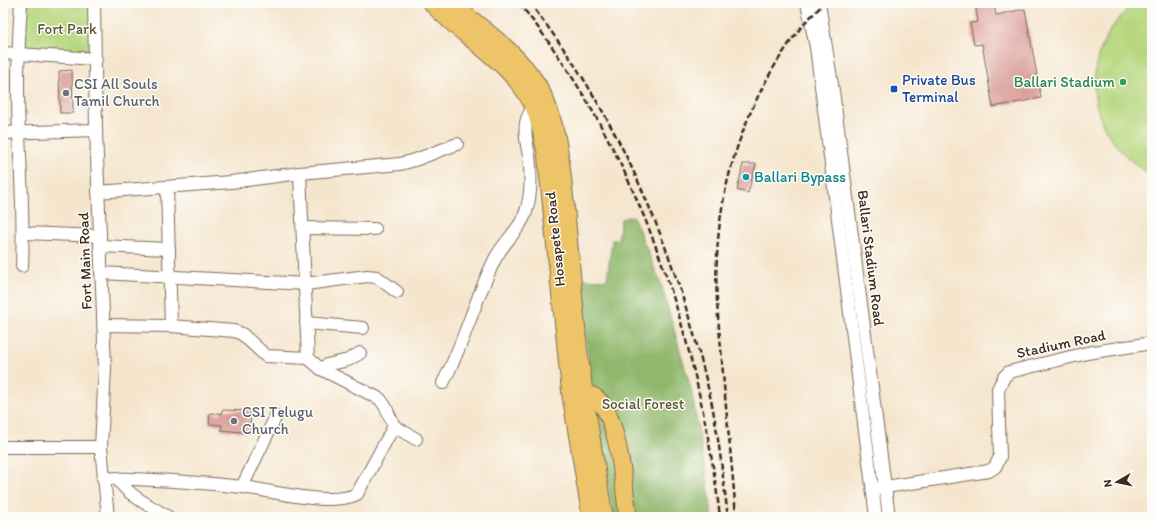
<svg xmlns="http://www.w3.org/2000/svg" width="1155" height="520" viewBox="0 0 1155 520" font-family="Itim,sans-serif">
<style>
.green{fill:#b6d77e;stroke:#78804e}
.forest{fill:#90b86d;stroke:#667146}
.building{fill:#d89894}
.lines{fill:none;stroke-linecap:round;stroke-linejoin:round}
.minor-casing{stroke:#7c6b5b;stroke-width:14}
.highway-casing{stroke:#7c6b5b;stroke-width:19}
.minor{stroke:#fff;stroke-width:12}
.highway{stroke:#eec469;stroke-width:17}
.rail{stroke:#3b2a1e;stroke-width:2.5;stroke-dasharray:6 3;stroke-linecap:butt}
.leisure-dot{fill:#2e9e5b;stroke:#fdfcf7;stroke-width:1.5}
.transit-dot{fill:#1a4fb4;stroke:#fdfcf7;stroke-width:1.5}
.worship-dot{fill:#6b7280;stroke:#fdfcf7;stroke-width:1.5}
.culture-dot{fill:#0f9aa8;stroke:#fdfcf7;stroke-width:1.5}
.labels{text-anchor:middle;dominant-baseline:central;stroke-width:3;stroke-linejoin:round;paint-order:stroke}
.park-label{font-size:15px;fill:#5a5536;stroke:#fdfcf7}
.transit-label{font-size:15px;fill:#164399;stroke:#fdfcf7;text-anchor:start}
.leisure-label{font-size:15px;fill:#27864d;stroke:#fdfcf7;text-anchor:end}
.worship-label{font-size:15px;fill:#5b616d;stroke:#fdfcf7;text-anchor:start}
.culture-label{font-size:15px;fill:#0d838f;stroke:#fdfcf7;text-anchor:start}
.street-label{font-size:15px;fill:#3b2a1e;stroke:#fdfcf7}
</style>
<rect width="100%" height="100%" fill="#fdfcf7"/>
<filter id="ink" filterUnits="userSpaceOnUse"><feTurbulence type="fractalNoise" baseFrequency=".025" numOctaves="2"/><feDisplacementMap in="SourceGraphic" scale="8" xChannelSelector="R" yChannelSelector="G"/><feConvolveMatrix kernelMatrix="1 2 1 2 8 2 1 2 1" color-interpolation-filters="sRGB"/></filter>
<filter id="wash" filterUnits="userSpaceOnUse"><feTurbulence type="fractalNoise" baseFrequency=".012" numOctaves="4" result="noise"/><feDisplacementMap in="SourceGraphic" scale="16" xChannelSelector="R" yChannelSelector="G"/><feGaussianBlur stdDeviation="0.9" result="paint"/><feColorMatrix in="noise" values="0 0 0 0 0 0 0 0 0 0 0 0 0 0 0 0 0 1.4 0 .05"/><feComposite in="paint" operator="in"/></filter>
<g filter="url(#wash)">
<rect width="100%" height="100%" fill="#f5e5cd"/>
<g class="green">
<path d="M22 3H92L93 55 20 52Z"/>
<path d="M1134 3H1152V175C1083 136 1074 56 1134 3Z"/>
</g>
<path class="forest" d="M633 216 661 284 691 389 709 492 712 517H614L591 391 581 279 607 280 612 240H618L621 219Z"/>
<g id="blocks">
<g class="building">
<path d="M975 3H994L996 15 1025 9 1041 98 993 107 982 44 974 45 970 23 978 22Z"/>
<path d="M72 70 73 113H60L59 71Z"/>
<path d="M743 164H756L748 193 737 190Z"/>
<path d="M222 410 250 411 251 433 221 430 222 425 209 424 210 413 221 414Z"/>
</g>
</g>
</g>
<g filter="url(#ink)">
<use href="#blocks" fill-opacity="0" stroke="#7c6b5b" stroke-width="1"/>
<g class="lines">
<g class="minor-casing">
<g id="minor">
<path d="M21 3C18 47 17 90 19 134 21 178 24 222 22 266"/>
<path d="M94 3 96 130 105 368 101 447 108 517"/>
<path d="M807 3 816 47 876 517"/>
<path d="M819 3 833 91 889 517"/>
<path d="M3 53 96 59"/>
<path d="M3 133 96 130"/>
<path d="M300 173 308 358 321 369 380 399 385 406 394 426 416 439"/>
<path d="M167 187 171 326"/>
<path d="M98 192 231 182 300 173 400 164 415 160 457 144"/>
<path d="M303 228 375 229"/>
<path d="M24 233 100 236"/>
<path d="M100 246 169 249"/>
<path d="M101 273 306 284 367 276 377 277 397 292"/>
<path d="M306 323 363 328"/>
<path d="M103 325 171 326 234 331 242 334 266 356 308 358"/>
<path d="M321 369 327 365 348 360 360 353"/>
<path d="M443 383C464 343 475 299 495 259 504 241 523 227 527 208 532 191 531 173 529 156 527 145 524 134 526 123 527 117 531 111 533 106"/>
<path d="M3 447H101"/>
<path d="M103 478C149 479 197 482 243 487 273 491 331 507 357 494L394 426"/>
<path d="M117 478C128 496 151 506 168 517"/>
<path d="M242 487 276 416"/>
<path d="M879 488 989 471 995 467 1000 457 998 389 1004 377 1009 372 1087 353 1152 343"/>
</g>
</g>
<g class="highway-casing">
<g id="highway">
<path d="M432 3C464 39 511 61 533 105 540 119 542 137 546 152L571 396 591 517"/>
<path d="M451 3C481 29 517 51 538 86 560 123 563 181 567 224 571 264 574 304 578 344 584 402 595 459 604 517"/>
<path d="M575 396C583 395 590 393 596 398 619 415 624 489 628 517"/>
</g>
</g>
<use href="#minor" class="minor"/>
<use href="#highway" class="highway"/>
<g class="rail">
<path d="M519 3C637 149 698 333 720 517"/>
<path d="M530 3C552 32 574 62 592 93 648 187 686 293 711 400 719 438 723 478 728 517"/>
<path d="M736 517C732 461 725 404 721 348 718 318 715 288 717 257 720 176 750 94 799 30 806 20 816 12 824 3"/>
</g>
</g>
</g>
<circle class="leisure-dot" cx="1123" cy="82" r="4"/>
<rect class="transit-dot" x="890" y="85" width="8" height="8" rx="2"/>
<g class="worship-dot">
<circle cx="66" cy="93" r="4"/>
<circle cx="234" cy="421" r="4"/>
</g>
<circle class="culture-dot" cx="746" cy="177" r="4"/>
<g class="labels">
<g class="park-label">
<text x="67" y="29">Fort Park</text>
<text x="643" y="404">Social Forest</text>
</g>
<g class="transit-label">
<text x="902" y="80">Private Bus<tspan x="902" dy="17">Terminal</tspan></text>
</g>
<g class="leisure-label">
<text x="1115" y="82">Ballari Stadium</text>
</g>
<g class="worship-label">
<text x="74" y="84">CSI All Souls<tspan x="74" dy="17">Tamil Church</tspan></text>
<text x="242" y="412">CSI Telugu<tspan x="242" dy="17">Church</tspan></text>
</g>
<g class="culture-label">
<text x="754" y="177">Ballari Bypass</text>
</g>
<g class="street-label">
<text transform="translate(555 239) rotate(-96)">Hosapete Road</text>
<text transform="translate(871 258) rotate(83)">Ballari Stadium Road</text>
<text transform="translate(85 261) rotate(-92)">Fort Main Road</text>
<text transform="translate(1061 344) rotate(-12)">Stadium Road</text>
</g>
</g>
<rect width="1155" height="520" fill="none" stroke="#fdfcf7" stroke-width="16"/>
<g transform="translate(1117 482) rotate(261)" stroke="#fdfcf7" stroke-width="3" paint-order="stroke">
<path d="M0-3L7 15L0 10L-7 15Z" fill="#3b2a1e"/>
<text y="-6" font-size="11" font-weight="bold" text-anchor="middle" fill="#3b2a1e">N</text>
</g>
</svg>
